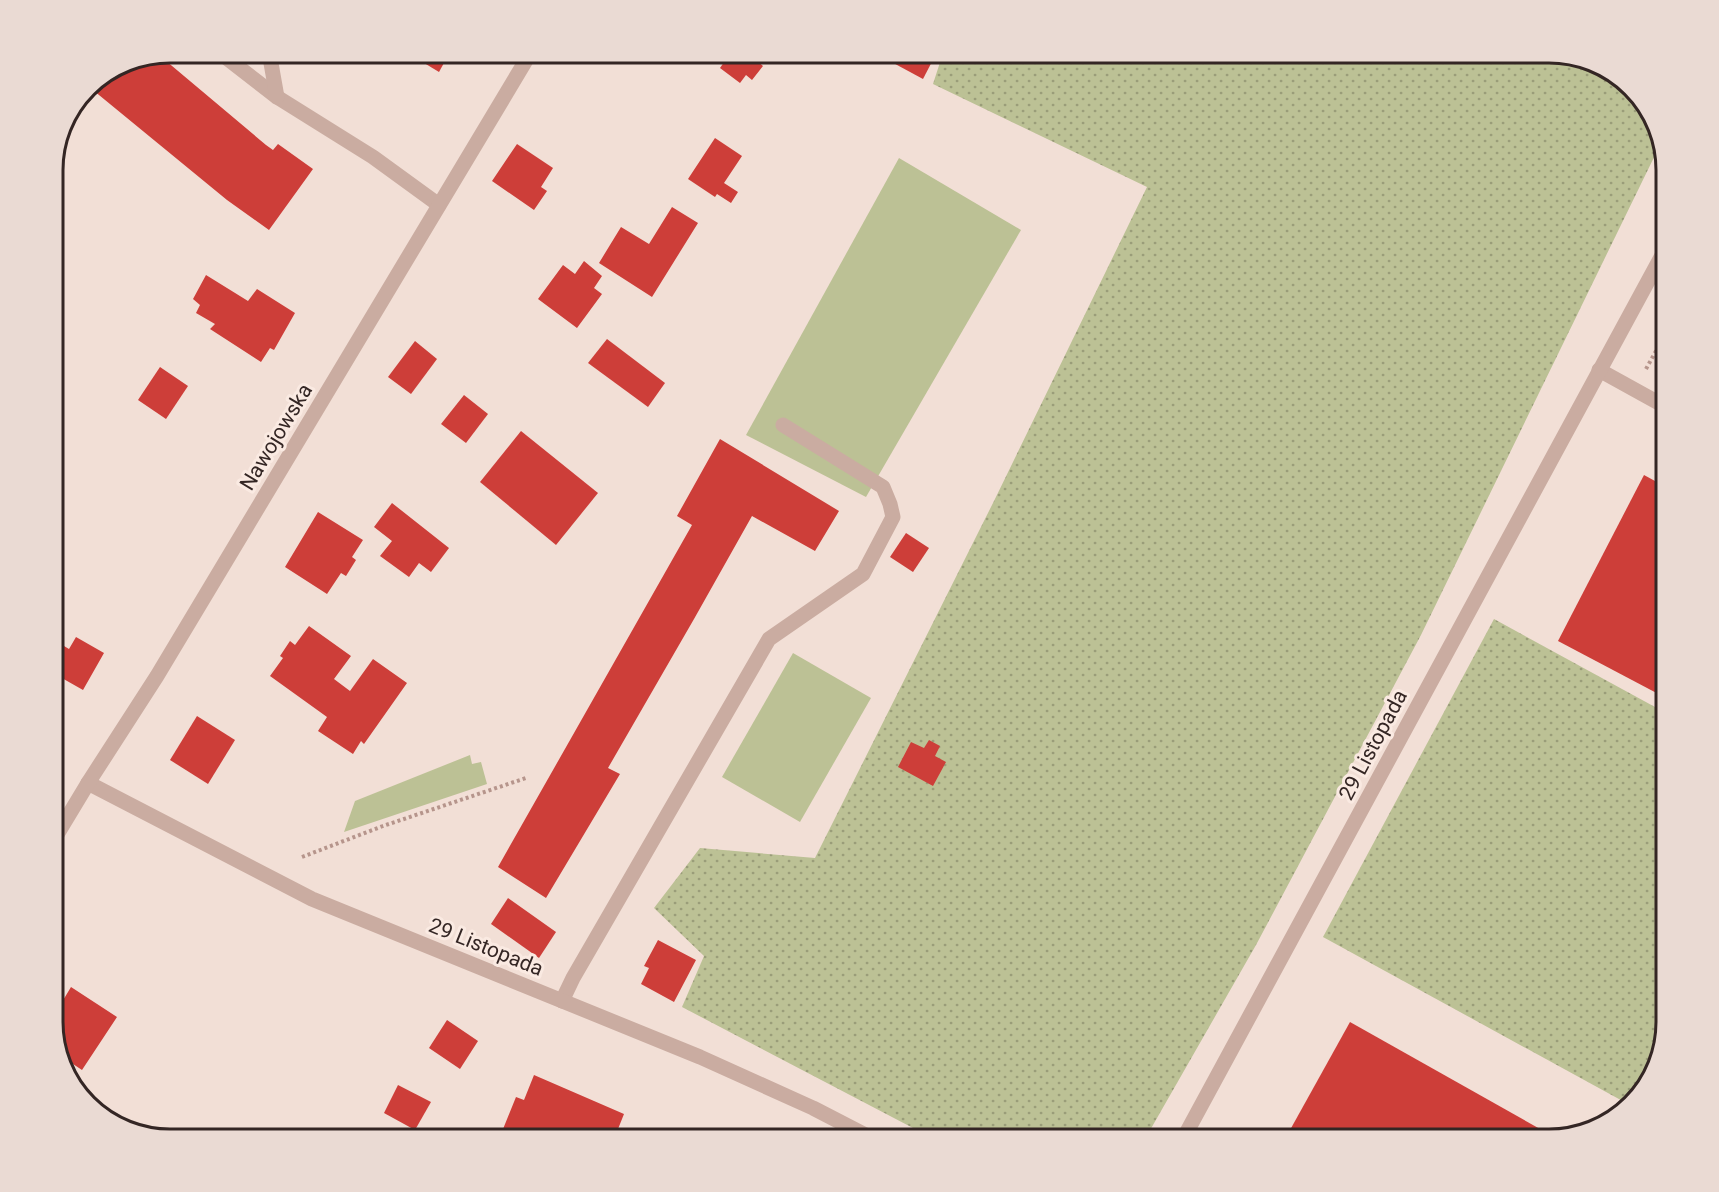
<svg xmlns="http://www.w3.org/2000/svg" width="1719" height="1192" viewBox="0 0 1719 1192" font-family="Roboto,sans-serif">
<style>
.grass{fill:url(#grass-dots)}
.green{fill:#bcc195}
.building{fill:#cd3e39}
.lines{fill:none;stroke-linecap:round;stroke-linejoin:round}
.path{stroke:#b6958c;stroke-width:4;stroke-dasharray:3 3;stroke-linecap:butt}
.service{stroke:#caaca1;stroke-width:15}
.minor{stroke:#caaca1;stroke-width:15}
.tertiary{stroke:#caaca1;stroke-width:15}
.labels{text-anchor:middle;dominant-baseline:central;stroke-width:6;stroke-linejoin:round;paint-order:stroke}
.street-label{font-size:21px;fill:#342624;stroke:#faeae2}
.rim{fill:none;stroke:#342624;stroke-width:3}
</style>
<defs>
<pattern id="grass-dots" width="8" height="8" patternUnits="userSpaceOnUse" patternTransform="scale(1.5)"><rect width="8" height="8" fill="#bcc195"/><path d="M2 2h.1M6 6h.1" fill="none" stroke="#9a9d79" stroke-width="1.8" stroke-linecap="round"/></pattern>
</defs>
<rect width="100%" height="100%" fill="#f2dfd6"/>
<g class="grass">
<path d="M943 53H1549L1615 72 1651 111 1660 145 1421 635 1256 945 1145 1139H934L682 1007 704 956 654 908 700 848 815 858 994 501 1147 187 933 84Z"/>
<path d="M1494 619 1666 713V1023L1647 1088 1628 1104 1323 937Z"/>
</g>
<g class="green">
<path d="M899 158 1021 230 866 497 746 435Z"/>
<path d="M793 653 871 698 800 822 722 777Z"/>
<path d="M470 755 472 764 481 762 487 784 344 832 355 801Z"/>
</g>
<g class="building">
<path d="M406 52H450L439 72Z"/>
<path d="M731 52H764L757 61 763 66 752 80 746 75 740 83 720 68Z"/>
<path d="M873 52H937L923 79Z"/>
<path d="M159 55 266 145 273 150 278 144 313 169 269 230 227 200 88 86 125 61Z"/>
<path d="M715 138 742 156 724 183 738 192 731 203 717 194 715 197 688 179Z"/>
<path d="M517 144 553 168 541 187 547 191 534 210 492 181Z"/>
<path d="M672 207 698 223 652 297 599 263 621 227 649 244Z"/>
<path d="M584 261 602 276 594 288 602 294 577 328 538 299 563 265 575 274Z"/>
<path d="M206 275 248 301 257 289 295 313 274 350 270 348 261 362 210 329 215 324 196 313 200 305 193 299Z"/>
<path d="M607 339 665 383 648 407 588 363Z"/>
<path d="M415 341 437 359 411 394 388 377Z"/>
<path d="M160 367 188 386 166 419 138 400Z"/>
<path d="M464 395 488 414 466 443 441 424Z"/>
<path d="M521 431 598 493 556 545 480 482Z"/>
<path d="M720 439 839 511 815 551 752 516 694 619 608 768 620 774 546 898 498 867 692 525 677 516Z"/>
<path d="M1644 475 1666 487V698L1558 641Z"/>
<path d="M392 503 449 548 431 572 419 563 409 577 380 556 392 541 374 527Z"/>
<path d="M318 512 363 540 352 557 356 560 346 576 341 573 327 594 285 567Z"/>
<path d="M906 533 929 548 913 572 890 557Z"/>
<path d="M309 626 351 656 334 679 350 691 373 659 407 683 364 744 361 741 353 754 318 731 327 717 270 676 283 658 280 656 290 641 295 645Z"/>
<path d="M76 637 104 653 83 690 53 673V643L54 640 69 649Z"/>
<path d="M197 716 235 740 208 784 170 760Z"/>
<path d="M929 740 940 746 935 756 946 762 933 786 898 767 911 742 924 748Z"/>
<path d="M508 898 556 932 539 958 491 924Z"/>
<path d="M658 940 696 960 674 1002 641 984 649 968 644 966Z"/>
<path d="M71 987 117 1017 82 1070 61 1056 53 1030V1006L58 999 62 1002Z"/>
<path d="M447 1020 478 1041 460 1069 429 1048Z"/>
<path d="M1350 1022 1556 1138 1550 1139H1285Z"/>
<path d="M534 1075 624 1114 614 1139H499L516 1097 524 1100Z"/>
<path d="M398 1085 431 1102 415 1130 384 1113Z"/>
</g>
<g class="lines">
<g class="path">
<path d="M1646 369 1666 333"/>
<path d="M302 857 383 826 526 778"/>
</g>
<g class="service">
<path d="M219 52 277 97 373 157 439 205"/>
<path d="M269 52 277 97"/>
<path d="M562 1001 573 978 769 639 863 574 893 517 890 504 883 487 783 425"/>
</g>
<g class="minor">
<path d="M1599 370 1666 407"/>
<path d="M1183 1139 1666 248"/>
</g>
<g class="tertiary">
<path d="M88 783 312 899 700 1057 813 1108 873 1139"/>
<path d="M53 841 88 783 157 676 531 52"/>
</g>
</g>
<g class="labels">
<g class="street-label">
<text transform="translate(276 437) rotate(-59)">Nawojowska</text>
<text transform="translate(1373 745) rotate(-62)">29 Listopada</text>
<text transform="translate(486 947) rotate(22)">29 Listopada</text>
</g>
</g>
<path d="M0 0H1719V1192H0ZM170 63H1549A107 107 0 0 1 1656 170V1022A107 107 0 0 1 1549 1129H170A107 107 0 0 1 63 1022V170A107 107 0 0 1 170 63Z" fill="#eadad3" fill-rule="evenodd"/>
<path class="rim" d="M170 63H1549A107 107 0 0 1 1656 170V1022A107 107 0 0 1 1549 1129H170A107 107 0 0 1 63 1022V170A107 107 0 0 1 170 63Z"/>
</svg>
